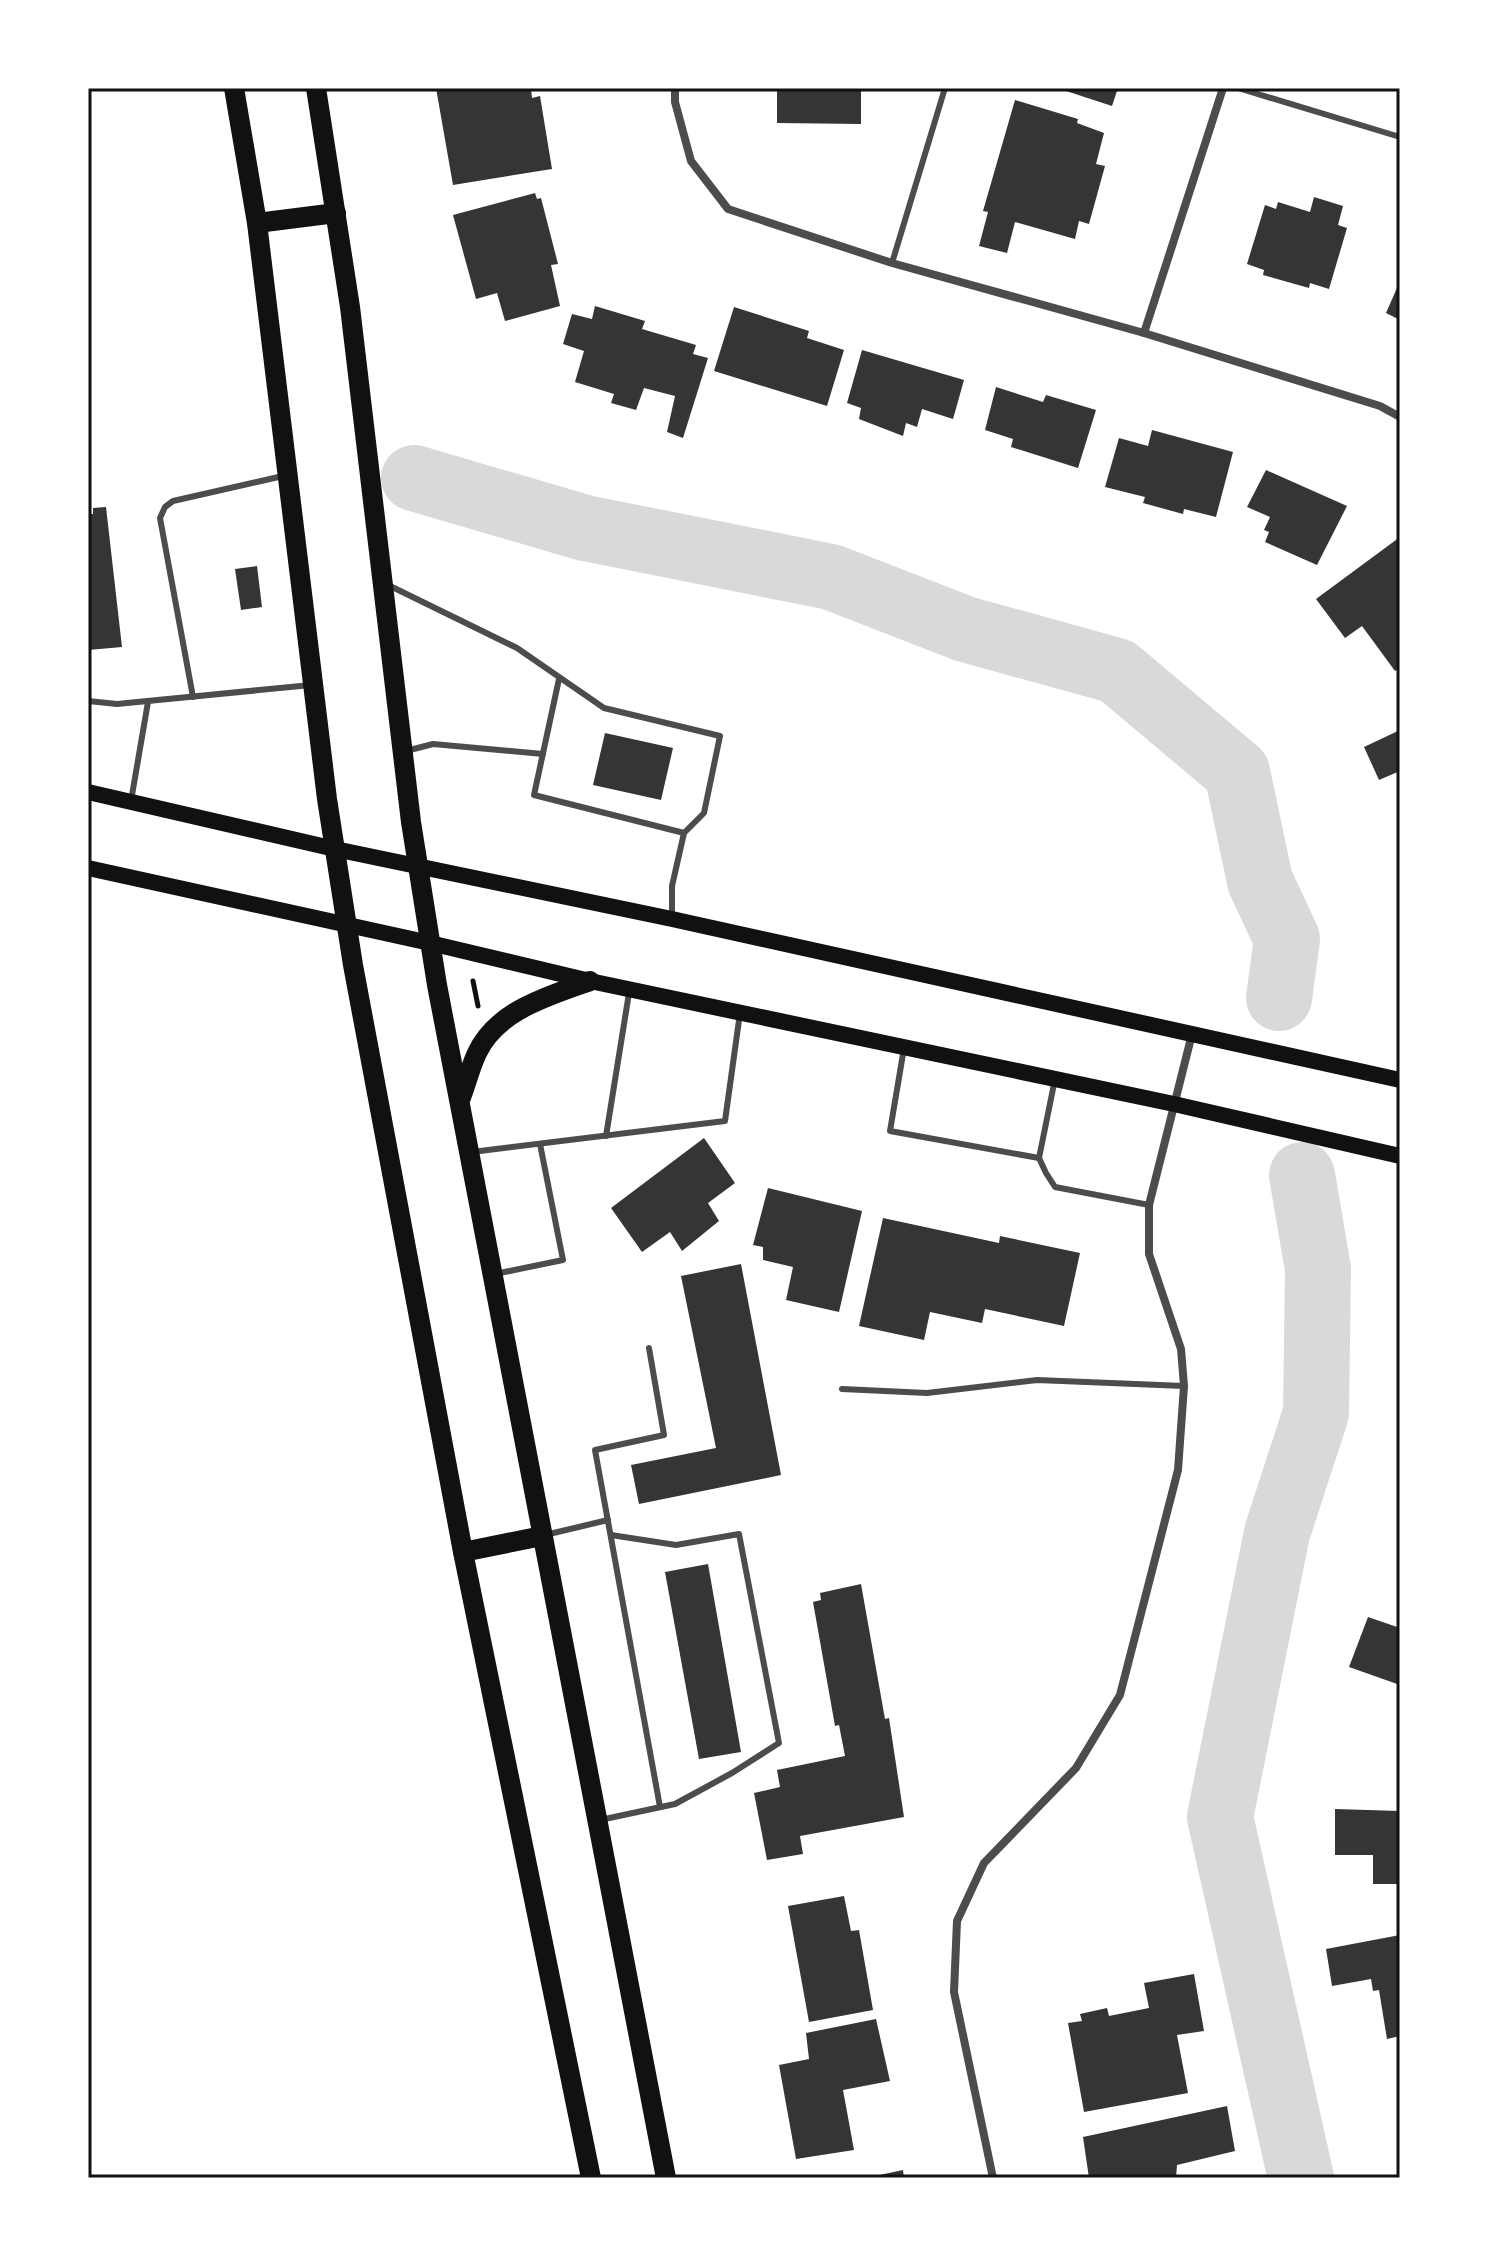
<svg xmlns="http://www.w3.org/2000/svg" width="1488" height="2266" viewBox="0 0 1488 2266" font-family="Rubik,sans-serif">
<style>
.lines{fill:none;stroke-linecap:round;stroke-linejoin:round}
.river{stroke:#d9d9d9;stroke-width:66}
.building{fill:#353535}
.path{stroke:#111;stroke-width:5}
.service{stroke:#4c4c4c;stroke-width:6}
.minor{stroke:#4c4c4c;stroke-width:8}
.secondary{stroke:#111;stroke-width:16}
.primary{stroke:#111;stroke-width:20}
.neatline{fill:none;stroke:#111;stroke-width:3}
</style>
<rect width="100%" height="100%" fill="#fff"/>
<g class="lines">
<g class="river">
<path d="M414 478 585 528 831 577 965 629 1117 671 1237 772 1260 881 1287 939 1279 998"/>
<path d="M1301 2178 1220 1817 1277 1533 1316 1413 1318 1269 1302 1175"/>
</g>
</g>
<g class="building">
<path d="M436 88H531L532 98 540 96 552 169 453 185Z"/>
<path d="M793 88H861V124L777 123V89Z"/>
<path d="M1057 88H1118L1112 106Z"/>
<path d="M1015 100 1078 119 1077 123 1104 133 1096 164 1105 166 1089 224 1079 221 1075 239 1015 222 1007 253 979 246 988 212 983 211Z"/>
<path d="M535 193 537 199 541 198 558 264 551 265 560 306 505 321 497 293 476 299 453 215Z"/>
<path d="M1314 197 1343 206 1338 225 1347 228 1329 289 1310 283 1309 288 1263 275 1264 270 1247 264 1265 205 1276 209 1278 202 1310 212Z"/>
<path d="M1400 281V320L1386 313Z"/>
<path d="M595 306 645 321 642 329 696 345 693 354 708 358 683 438 667 432 675 396 644 388 636 410 611 403 614 394 575 382 584 351 563 344 572 314 592 319Z"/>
<path d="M734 307 809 331 807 338 844 350 827 406 714 371Z"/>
<path d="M862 350 964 380 953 419 922 409 917 427 906 423 903 436 859 419 861 408 847 403Z"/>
<path d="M996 387 1043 402 1046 395 1096 410 1078 468 1011 447 1013 439 985 430Z"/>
<path d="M1152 430 1233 452 1216 517 1184 509 1183 514 1143 503 1145 497 1105 487 1119 438 1148 446Z"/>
<path d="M1266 470 1347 506 1317 565 1265 542 1269 532 1264 530 1270 517 1247 507Z"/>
<path d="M106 507 122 647 88 650V514H93V508Z"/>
<path d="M1400 537V668L1395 671 1362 626 1345 638 1316 599Z"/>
<path d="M257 566 262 607 241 610 235 569Z"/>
<path d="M1400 730V771L1379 780 1364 747Z"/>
<path d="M605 733 673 748 661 800 593 785Z"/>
<path d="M704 1138 735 1183 708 1203 719 1221 682 1251 670 1232 642 1252 611 1208Z"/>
<path d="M768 1188 862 1211 839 1312 786 1300 793 1267 763 1260V1247L753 1245Z"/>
<path d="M883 1218 999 1243 1000 1236 1080 1253 1064 1326 985 1309 982 1323 930 1312 924 1340 859 1326Z"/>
<path d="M741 1264 781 1475 639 1504 631 1465 716 1448 681 1276Z"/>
<path d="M708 1564 741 1752 699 1759 665 1572Z"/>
<path d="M861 1584 885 1719 889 1718 904 1817 800 1836 803 1854 767 1860 754 1793 780 1787 777 1770 845 1756 839 1725 835 1726 813 1602 821 1600 820 1593Z"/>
<path d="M1368 1617 1400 1628V1685L1349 1667Z"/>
<path d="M1335 1809 1400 1811V1884H1373V1855H1335Z"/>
<path d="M844 1896 851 1931 859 1930 873 2010 809 2022 788 1906Z"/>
<path d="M1400 1935V2036L1387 2039 1379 1990 1373 1991 1371 1979 1332 1986 1326 1949Z"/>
<path d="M1194 1974 1204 2031 1177 2035 1188 2093 1084 2112 1068 2023 1082 2021 1080 2014 1107 2008 1109 2016 1149 2008 1144 1983Z"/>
<path d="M876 2019 890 2081 843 2090 854 2150 796 2159 779 2065 809 2059 806 2033Z"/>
<path d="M1227 2106 1235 2151 1177 2165 1176 2178H1089L1083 2137Z"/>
<path d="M903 2170 904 2178H870V2177Z"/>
</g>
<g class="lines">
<path class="path" d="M473 981 478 1006"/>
<g class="service">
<path d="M1238 88 1400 137"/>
<path d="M892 263 945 88"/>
<path d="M386 584 517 648 604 708 720 736 704 813 684 833 672 886V918"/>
<path d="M559 679 534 795 684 833"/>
<path d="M193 697 160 518 165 507 173 501 283 476"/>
<path d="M88 701 117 704 311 685"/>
<path d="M406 751 433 744 543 754"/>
<path d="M131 801 148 702"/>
<path d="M904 1048 890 1131 1039 1158 1055 1079"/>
<path d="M606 1136 629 993"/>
<path d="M472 1152 725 1121 740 1013"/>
<path d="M1039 1158 1046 1173 1055 1187 1149 1205"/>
<path d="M495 1274 563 1260 540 1144"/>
<path d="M649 1348 664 1435 595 1450 660 1807"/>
<path d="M842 1389 927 1393 1037 1380 1184 1386"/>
<path d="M545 1535 608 1520"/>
<path d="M600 1820 675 1804 732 1773 779 1743 739 1534 676 1545 611 1535"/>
</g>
<g class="minor">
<path d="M675 88V102L691 161 728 209 892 263 1144 333 1380 406 1400 417"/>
<path d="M1144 333 1223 88"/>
<path d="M993 2178 954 1992 957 1921 984 1863 1076 1768 1120 1695 1178 1470 1184 1386 1181 1349 1149 1254V1205L1192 1034"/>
</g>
<g class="secondary">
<path d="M88 792 335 849 672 919 1400 1080"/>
<path d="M88 868 430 943 590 981 1174 1104 1400 1156"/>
</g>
<g class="primary">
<path d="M234 88 257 223 327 799 353 965 463 1552 591 2178"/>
<path d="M316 88 350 307 411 822 437 985 666 2178"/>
<path d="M257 223 336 213"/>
<path d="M460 1100C466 1085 470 1068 477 1053 497 1010 549 996 590 981"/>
<path d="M463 1552 542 1536"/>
</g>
</g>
<rect width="1488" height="2266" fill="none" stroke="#ffffff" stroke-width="180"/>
<rect x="90" y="90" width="1308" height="2086" class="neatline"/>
</svg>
